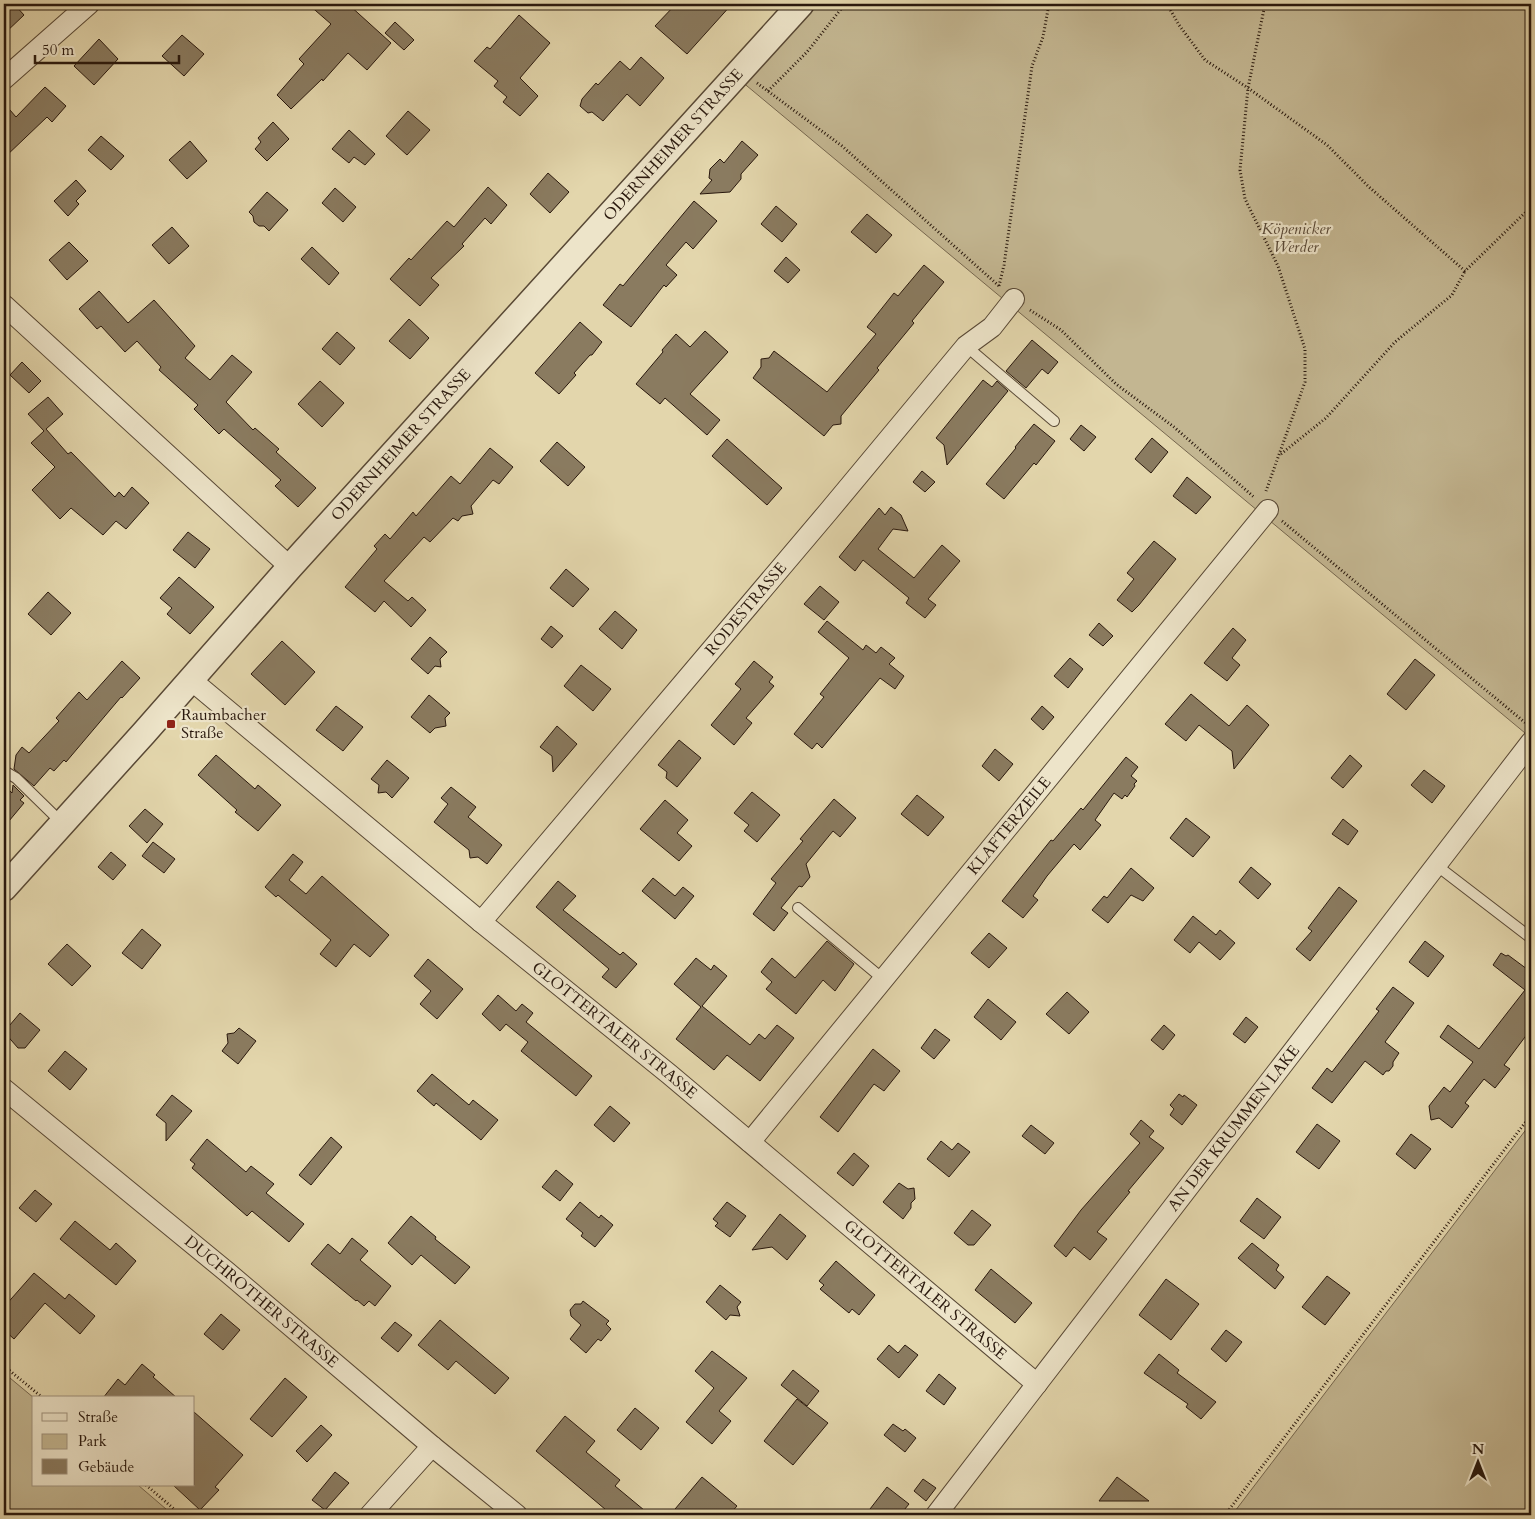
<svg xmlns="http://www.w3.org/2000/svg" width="1535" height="1519" viewBox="0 0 1535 1519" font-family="Cardo,serif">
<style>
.green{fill:#c3b691;stroke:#76674f}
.building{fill:#8a7b60;stroke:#29180d}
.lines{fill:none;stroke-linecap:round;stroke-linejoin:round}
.service-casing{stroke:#584835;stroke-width:12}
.minor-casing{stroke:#584835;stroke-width:22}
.tertiary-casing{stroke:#584835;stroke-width:28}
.path{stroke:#29180d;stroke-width:3;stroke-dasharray:1 2.5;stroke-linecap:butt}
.service{stroke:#ede4c9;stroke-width:10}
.minor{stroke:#ede4c9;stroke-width:20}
.tertiary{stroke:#ede4c9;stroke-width:25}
.poi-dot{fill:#8f2418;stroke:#ede4c9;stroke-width:2}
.labels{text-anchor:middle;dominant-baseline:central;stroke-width:4.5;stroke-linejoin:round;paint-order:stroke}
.street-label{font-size:16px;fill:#29180d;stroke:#ede4c9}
.park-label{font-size:16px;font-style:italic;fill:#574735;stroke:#ede4c9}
.poi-label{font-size:16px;fill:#29180d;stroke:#ede4c9;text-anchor:start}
</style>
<rect width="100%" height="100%" fill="#e3d6ac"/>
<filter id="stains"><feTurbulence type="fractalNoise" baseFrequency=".004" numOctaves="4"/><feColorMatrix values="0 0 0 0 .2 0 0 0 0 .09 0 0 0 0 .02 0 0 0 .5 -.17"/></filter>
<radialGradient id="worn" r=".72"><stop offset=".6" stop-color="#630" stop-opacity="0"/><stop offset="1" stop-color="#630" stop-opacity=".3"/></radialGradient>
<g class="green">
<path d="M801 4H1531V738L735 76Z"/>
<path d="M1531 1123V1515H1232Z"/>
<path d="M4 1373 34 1398V1485H138L173 1515H4Z"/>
</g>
<g class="building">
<path d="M4 4H14L24 15 4 34Z"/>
<path d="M308 4H348L391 43 367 70 348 53 323 81 322 79 291 109 277 95 304 64 299 59 331 24Z"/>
<path d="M676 4H732L687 54 655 26Z"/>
<path d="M519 15 550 43 520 78 538 96 520 116 503 102 507 97 494 86 498 81 474 61 487 47 490 49Z"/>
<path d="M395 22 414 40 404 50 385 33Z"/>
<path d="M182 35 204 54 184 76 162 56Z"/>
<path d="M99 39 118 59 94 85 74 66Z"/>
<path d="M641 57 664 78 640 106 627 94 603 121 592 112 588 113 580 106 582 99 596 83 598 85 620 61 630 70Z"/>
<path d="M45 87 66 106 52 122 47 117 4 158V103L16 117Z"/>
<path d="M408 111 430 130 407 155 386 136Z"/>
<path d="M273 122 289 139 267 161 255 149 261 142 258 138Z"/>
<path d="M349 130 375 154 365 165 354 157 349 163 332 149Z"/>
<path d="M101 136 124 156 111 170 88 150Z"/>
<path d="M190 141 207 161 187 179 169 160Z"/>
<path d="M742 141 758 155 741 174V179L730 192 700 194 712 180 709 178 710 169 720 159 724 163Z"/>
<path d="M548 173 569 192 550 213 530 194Z"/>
<path d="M76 180 86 191 76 201 79 204 68 216 54 201Z"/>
<path d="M488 187 507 205 491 224 485 218 462 244 464 246 431 278 439 285 420 306 390 279 409 258 411 260 447 221 454 227Z"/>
<path d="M335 188 356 207 343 222 322 203Z"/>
<path d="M267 192 288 210 269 231 264 226H259L254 222 253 216 249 212Z"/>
<path d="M694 201 717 221 693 249 686 242 666 265 677 275 666 287 664 285 631 327 603 305 620 284 623 286Z"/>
<path d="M776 206 797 224 782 242 761 224Z"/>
<path d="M867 214 892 235 876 253 851 232Z"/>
<path d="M172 227 189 246 169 264 152 245Z"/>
<path d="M69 242 88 261 67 280 49 260Z"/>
<path d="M312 247 339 273 329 285 301 259Z"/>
<path d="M786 257 800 270 788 283 774 271Z"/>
<path d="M924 265 944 282 912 321 914 323 877 368 879 370 841 416V424L833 425 824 436 753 378 761 367V359L769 358 774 351 827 392 876 334 867 327 894 293 898 296Z"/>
<path d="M99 291 128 323 154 300 195 346 185 358 210 380 232 355 252 372 226 402 253 430 255 428 279 449 276 452 316 488 298 507 275 486 281 480 224 429 219 434 194 409 198 405 159 370 161 367 137 341 125 352 101 326 97 329 79 309Z"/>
<path d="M409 319 429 338 410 359 389 341Z"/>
<path d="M580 322 602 342 592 355H590L574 373 576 375 559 394 535 373Z"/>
<path d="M705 331 728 352 690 394 720 420 707 435 665 398 660 404 636 384 663 352 662 350 676 334 690 347Z"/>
<path d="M337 332 355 348 340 365 322 349Z"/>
<path d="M1032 340 1058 362 1048 374 1042 369 1026 388 1006 371Z"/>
<path d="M22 362 41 381 29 393 10 375Z"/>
<path d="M983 380 992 387 997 381 1008 391 947 465 944 445 936 438Z"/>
<path d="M320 381 344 403 322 427 298 404Z"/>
<path d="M48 397 63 414 46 429 68 454 71 452 115 497 119 492 124 497 132 487 149 503 126 529 116 521 103 535 71 508 60 519 32 490 55 467 31 443 44 431 28 414Z"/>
<path d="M1034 424 1055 441 1036 465 1034 463 1004 499 986 484 1016 448 1015 447Z"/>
<path d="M1081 425 1096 437 1084 451 1070 439Z"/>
<path d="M1152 438 1168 452 1151 473 1135 459Z"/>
<path d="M727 439 782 488 767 505 712 456Z"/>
<path d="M557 442 585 467 568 486 540 461Z"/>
<path d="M490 448 513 467 499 484 493 480 471 506 473 514 462 516 458 521 453 518 430 542 424 537 384 581 408 601 412 597 426 610 411 627 384 601 375 612 345 587 377 549 374 546 385 534 390 539 413 512 416 516 451 476 460 484Z"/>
<path d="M922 471 935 482 925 492 913 482Z"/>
<path d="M1187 477 1211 497 1196 514 1173 496Z"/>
<path d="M891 507 901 515 908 531 893 529 878 549 914 578 942 545 960 561 928 599 936 605 925 618 906 603 909 598 863 560 855 571 839 557 879 508 885 515Z"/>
<path d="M188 532 210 549 195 568 173 550Z"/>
<path d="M1154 541 1176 559 1139 605 1132 612 1117 600 1134 579 1127 573Z"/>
<path d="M566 569 589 589 573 607 550 588Z"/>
<path d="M179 577 214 607 190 634 167 614 172 608 160 598Z"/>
<path d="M820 586 839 602 824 620 804 604Z"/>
<path d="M48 592 71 613 51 635 28 614Z"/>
<path d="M615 611 637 630 622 649 599 629Z"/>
<path d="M827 621 863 650 866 645 876 653 881 647 895 658 889 664 904 676 895 689 880 678 822 748 817 743 812 749 794 734 824 697 820 694 849 658 818 632Z"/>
<path d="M1099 623 1113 636 1103 646 1089 635Z"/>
<path d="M551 626 563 636 552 648 541 639Z"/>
<path d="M1233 628 1246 640 1232 658 1240 665 1227 681 1204 663Z"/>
<path d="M430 637 447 652 440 659 441 667 435 666 428 674 411 659Z"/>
<path d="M282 641 315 672 285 705 251 674Z"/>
<path d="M1070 658 1083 669 1068 688 1054 676Z"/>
<path d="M1415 659 1435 675 1406 710 1387 694Z"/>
<path d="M122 661 140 678 122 698 121 697 66 762 64 760 54 771 50 768 34 786 14 769 16 755 22 747 29 753 59 721 56 718 79 692 87 700Z"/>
<path d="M754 661 773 677 769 682 774 686 746 718 752 723 734 745 711 725 741 689 735 684Z"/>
<path d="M581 665 611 689 593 711 564 686Z"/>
<path d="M1191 694 1229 726 1247 705 1269 725 1234 769 1232 751 1199 725 1186 741 1165 724Z"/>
<path d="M429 695 450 713 445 718 446 726 435 728 430 733 411 717Z"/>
<path d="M336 706 363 727 343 751 316 730Z"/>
<path d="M1042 706 1054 717 1043 730 1031 719Z"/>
<path d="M557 726 577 744 553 772 552 756 540 747Z"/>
<path d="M679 740 701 758 677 787 666 778 667 772 658 765Z"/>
<path d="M995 749 1013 764 999 781 982 766Z"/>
<path d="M216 755 255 789 258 785 281 805 258 831 235 812 237 810 198 775Z"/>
<path d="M1350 755 1362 766 1343 788 1331 778Z"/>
<path d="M1126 757 1138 767 1131 776 1137 781 1134 784 1135 786 1127 797 1125 795 1122 799 1114 793 1095 820 1101 825 1080 850 1074 844 1047 876 1033 896 1038 900 1023 918 1002 901 1051 840 1053 841 1081 808 1083 810Z"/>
<path d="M387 760 409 778 392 798 386 792 378 793 379 785 371 779Z"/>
<path d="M1424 770 1445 786 1432 803 1411 785Z"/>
<path d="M4 785 12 793 13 785 24 796 20 800 24 803 4 827Z"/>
<path d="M451 787 476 807 468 817 502 845 487 864 478 857 470 858 469 850 434 822 448 804 441 798Z"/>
<path d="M752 792 780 815 757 842 744 831 749 825 734 813Z"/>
<path d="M917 795 944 817 928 836 901 814Z"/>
<path d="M834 799 856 818 840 837 833 831 806 864 810 877 802 887 799 886 781 908 788 913 774 931 753 914 776 883 771 879 803 841 800 839Z"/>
<path d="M665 800 688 820 677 833 692 846 679 861 640 829Z"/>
<path d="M145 809 163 824 147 843 129 826Z"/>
<path d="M1186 818 1210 837 1193 857 1170 838Z"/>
<path d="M1343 819 1358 831 1348 845 1332 834Z"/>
<path d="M153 842 175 859 164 873 142 856Z"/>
<path d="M111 852 126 865 113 880 98 867Z"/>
<path d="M293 854 303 862 289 880 306 894 322 876 389 935 370 957 354 944 336 967 320 954 331 940 278 895 276 897 265 887Z"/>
<path d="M1251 867 1271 884 1258 899 1239 882Z"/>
<path d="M1131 868 1154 888 1143 901 1131 895 1108 923 1092 910 1104 896 1107 898Z"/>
<path d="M653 878 675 896 683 887 694 896 675 919 642 891Z"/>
<path d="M558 881 576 896 563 910 620 955 623 952 637 964 616 988 602 977 609 969 536 907Z"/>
<path d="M1339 887 1357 901 1310 961 1296 949 1312 931 1308 928Z"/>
<path d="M1193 916 1216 935 1220 930 1235 943 1220 960 1199 942 1190 953 1174 940Z"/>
<path d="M142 929 161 945 142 969 122 953Z"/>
<path d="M989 933 1007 948 989 968 971 953Z"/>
<path d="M827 941 854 964 835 991 823 980 796 1014 766 989 772 982 761 972 772 958 795 978Z"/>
<path d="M1425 941 1444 956 1428 977 1409 962Z"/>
<path d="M67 944 91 966 72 986 48 964Z"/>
<path d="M1501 953 1506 956 1508 955 1531 972V1029L1504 1065 1510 1069 1495 1088 1484 1079 1465 1103 1469 1106 1452 1128 1439 1118 1431 1120 1429 1106 1444 1087 1450 1092 1473 1062 1440 1037 1448 1025 1479 1049 1525 990 1493 965Z"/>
<path d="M696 958 711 970 714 965 727 976 702 1006 750 1045 759 1034 765 1039 777 1025 794 1038 760 1081 727 1055 714 1070 676 1039 701 1007 674 984Z"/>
<path d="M428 959 463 989 437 1019 420 1004 431 991 414 976Z"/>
<path d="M1393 987 1414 1003 1385 1042 1399 1053 1393 1062V1066L1389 1071H1386L1383 1075 1365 1061 1332 1103 1312 1088 1327 1068 1332 1072 1379 1011 1376 1009Z"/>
<path d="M1067 992 1089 1012 1069 1034 1046 1014Z"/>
<path d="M498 995 516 1011 522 1004 533 1013 526 1022 592 1076 576 1096 521 1051 528 1042 506 1024 500 1031 482 1014Z"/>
<path d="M988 999 1016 1022 1001 1040 974 1017Z"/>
<path d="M20 1013 40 1030 25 1048H18L4 1032Z"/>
<path d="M1246 1017 1258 1027 1245 1043 1233 1034Z"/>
<path d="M1164 1025 1175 1035 1163 1050 1151 1040Z"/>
<path d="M239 1028 256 1041 238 1064 222 1051 228 1043 227 1034 234 1033Z"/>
<path d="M935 1029 950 1040 934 1059 921 1048Z"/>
<path d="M873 1049 900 1071 884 1091 874 1084 838 1132 820 1117Z"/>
<path d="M65 1051 87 1069 70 1090 48 1071Z"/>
<path d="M432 1074 469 1105 473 1100 498 1120 481 1140 436 1103 434 1106 417 1091Z"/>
<path d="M1179 1094 1183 1097 1184 1095 1197 1105 1182 1125 1170 1115 1174 1109 1170 1105Z"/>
<path d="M172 1095 192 1111 166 1141V1123L156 1115Z"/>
<path d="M610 1106 630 1123 614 1142 594 1125Z"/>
<path d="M1141 1120 1154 1131 1149 1137 1164 1148 1128 1191 1130 1192 1097 1232 1107 1239 1090 1260 1074 1247 1066 1257 1054 1246 1081 1210 1140 1143 1130 1134Z"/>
<path d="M1317 1124 1340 1141 1319 1169 1296 1152Z"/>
<path d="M1031 1125 1054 1143 1045 1154 1022 1136Z"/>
<path d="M1411 1134 1431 1149 1415 1169 1396 1154Z"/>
<path d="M331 1137 342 1147 311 1185 299 1175Z"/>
<path d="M207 1139 246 1172 251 1166 274 1184 266 1193 304 1224 289 1242 252 1211 247 1216 192 1168 195 1164 190 1160Z"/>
<path d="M941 1141 952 1150 958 1143 970 1152 949 1177 927 1159Z"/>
<path d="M854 1153 869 1166 853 1186 837 1173Z"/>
<path d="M556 1170 573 1184 560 1201 542 1187Z"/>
<path d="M899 1183 908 1189 914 1188 915 1199 911 1203V1208L903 1219 883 1202Z"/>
<path d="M35 1190 52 1204 36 1222 19 1208Z"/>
<path d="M1257 1198 1281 1217 1264 1239 1240 1221Z"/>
<path d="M580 1202 599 1218 601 1215 613 1225 595 1247 581 1236 583 1233 566 1219Z"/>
<path d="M727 1202 746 1216 730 1237 715 1226 718 1223 713 1219Z"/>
<path d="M972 1210 991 1225 974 1245H968L954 1233Z"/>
<path d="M780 1214 806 1236 787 1260 772 1247 752 1250Z"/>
<path d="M411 1216 436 1237 435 1239 470 1267 455 1284 421 1255 412 1265 388 1243Z"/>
<path d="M75 1221 110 1250 116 1243 136 1261 116 1285 60 1239Z"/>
<path d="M352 1238 368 1251 360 1260 391 1286 375 1306 369 1301 364 1306 357 1300 356 1301 311 1264 328 1244 340 1254Z"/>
<path d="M1252 1243 1279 1265 1276 1270 1284 1277 1275 1289 1238 1258Z"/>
<path d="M836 1261 875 1295 859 1315 852 1309 849 1313 820 1289 824 1285 819 1281Z"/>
<path d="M991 1269 1032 1303 1015 1323 975 1290Z"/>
<path d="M34 1273 65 1299 69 1294 95 1316 80 1334 45 1303 14 1339 4 1330V1307Z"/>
<path d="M1327 1276 1350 1293 1325 1325 1302 1307Z"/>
<path d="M1166 1279 1199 1304 1171 1340 1139 1315Z"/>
<path d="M720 1285 741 1302 737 1307 740 1316 730 1315 726 1320 706 1302Z"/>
<path d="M583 1301 609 1321 606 1324 611 1329 601 1341 598 1339 586 1353 570 1339 581 1325 571 1316 570 1310 575 1304H581Z"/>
<path d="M221 1314 240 1330 223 1350 204 1334Z"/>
<path d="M440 1320 509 1378 495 1394 456 1361 448 1370 418 1345Z"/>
<path d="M395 1322 412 1335 398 1352 381 1338Z"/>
<path d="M1226 1330 1242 1342 1226 1362 1211 1349Z"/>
<path d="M889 1345 898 1353 905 1345 918 1355 899 1378 877 1359Z"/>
<path d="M712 1351 747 1378 719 1411 731 1421 712 1444 686 1422 714 1388 695 1371Z"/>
<path d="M1159 1354 1179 1370 1177 1373 1216 1402 1201 1419 1186 1407 1188 1404 1144 1373Z"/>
<path d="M142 1364 155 1375 153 1377 177 1398H103L118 1379 125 1385Z"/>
<path d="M793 1370 819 1391 807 1406 781 1385Z"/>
<path d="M939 1374 956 1388 944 1405 926 1391Z"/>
<path d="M285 1378 307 1397 272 1437 250 1419Z"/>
<path d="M797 1399 828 1423 793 1465 764 1441Z"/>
<path d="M635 1408 659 1428 641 1450 617 1430Z"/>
<path d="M194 1412 243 1455 215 1487 219 1490 200 1510 173 1485H194Z"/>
<path d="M565 1416 595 1441 586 1452 620 1480 615 1486 650 1515H612L536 1451Z"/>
<path d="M893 1424 903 1431 905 1429 916 1438 905 1452 884 1435Z"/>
<path d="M321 1425 332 1435 307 1462 296 1451Z"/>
<path d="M335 1472 349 1483 325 1510 312 1500Z"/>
<path d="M702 1477 737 1506 729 1515H670Z"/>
<path d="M1117 1477 1149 1501H1099Z"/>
<path d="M923 1479 936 1488 926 1501 914 1491Z"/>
<path d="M887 1487 909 1504 900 1515H878L870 1509Z"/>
</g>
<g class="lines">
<g class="service-casing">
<g id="service">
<path d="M966 346 1054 421"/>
<path d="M4 771 16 778 62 823"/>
<path d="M1436 865 1531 938"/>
<path d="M798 908 883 979"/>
</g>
</g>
<g class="minor-casing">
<g id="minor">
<path d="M4 79 89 4"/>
<path d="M4 305 290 567"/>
<path id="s1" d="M190 679 481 922 669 1074 1037 1384"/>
<path id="s2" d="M481 922 828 512 966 346 992 327 1014 299"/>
<path id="s3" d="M4 1089 227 1272 432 1446 517 1515"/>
<path id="s4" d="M750 1142 1268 510"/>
<path d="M370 1515 432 1446"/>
<path id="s5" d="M936 1515 1531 742"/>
</g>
</g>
<g class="tertiary-casing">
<g id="tertiary">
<path id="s6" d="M4 888 144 733 290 567 801 4"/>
</g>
</g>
<g class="path">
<path d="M1167 4 1179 25 1205 60 1248 88 1327 145 1369 187 1465 271 1531 207"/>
<path d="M1265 4 1248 88 1240 170 1245 199 1278 266 1305 349V382L1266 491"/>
<path d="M757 83 842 146 999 286"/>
<path d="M768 91 807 52 845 4"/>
<path d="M999 286 1004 265 1032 66 1043 37 1049 4"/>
<path d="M1030 310 1061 330 1116 384 1174 427 1255 498"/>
<path d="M1281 454 1326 418 1395 342 1452 295 1465 271"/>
<path d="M1282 521 1528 725"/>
<path d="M4 1366 43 1398"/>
<path d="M146 1485 181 1515"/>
<path d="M1225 1515 1531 1115"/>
</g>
<use href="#service" class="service"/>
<use href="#minor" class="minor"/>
<use href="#tertiary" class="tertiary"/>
</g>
<rect class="poi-dot" x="166" y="719" width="10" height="10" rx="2.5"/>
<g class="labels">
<g class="street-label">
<text stroke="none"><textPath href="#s6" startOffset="1000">ODERNHEIMER STRASSE</textPath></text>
<text stroke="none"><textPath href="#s6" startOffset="595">ODERNHEIMER STRASSE</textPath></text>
<text stroke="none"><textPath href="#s2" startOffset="410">RODESTRASSE</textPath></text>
<text stroke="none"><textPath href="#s4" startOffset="409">KLAFTERZEILE</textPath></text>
<text stroke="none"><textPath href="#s1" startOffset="551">GLOTTERTALER STRASSE</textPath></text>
<text stroke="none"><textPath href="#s5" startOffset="488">AN DER KRUMMEN LAKE</textPath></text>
<text stroke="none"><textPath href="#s1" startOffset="956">GLOTTERTALER STRASSE</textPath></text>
<text stroke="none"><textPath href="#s3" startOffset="334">DUCHROTHER STRASSE</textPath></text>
</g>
<g class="park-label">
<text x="1296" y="229">Köpenicker<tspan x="1296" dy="18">Werder</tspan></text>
</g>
<g class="poi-label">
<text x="181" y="715">Raumbacher<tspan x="181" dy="18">Straße</tspan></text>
</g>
</g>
<rect width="1535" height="1519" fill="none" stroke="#e3d6ac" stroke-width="20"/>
<rect x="5" y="5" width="1525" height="1509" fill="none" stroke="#29180d" stroke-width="2.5"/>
<rect x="10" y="10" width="1515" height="1499" fill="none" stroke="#29180d"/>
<rect x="32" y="1396" width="162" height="90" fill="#ede4c9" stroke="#9f927e"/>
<rect x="42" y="1413" width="25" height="8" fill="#ede4c9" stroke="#9f927e"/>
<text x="78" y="1422" font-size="15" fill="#29180d">Straße</text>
<rect x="42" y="1434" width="25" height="15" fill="#c3b691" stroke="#9f927e"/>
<text x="78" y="1446" font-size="15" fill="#29180d">Park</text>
<rect x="42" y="1459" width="25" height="15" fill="#8a7b60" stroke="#9f927e"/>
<text x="78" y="1472" font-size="15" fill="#29180d">Gebäude</text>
<g transform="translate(1478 1462)" stroke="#ede4c9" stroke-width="4" paint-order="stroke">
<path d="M0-4L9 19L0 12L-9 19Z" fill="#29180d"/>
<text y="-8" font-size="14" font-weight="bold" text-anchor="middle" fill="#29180d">N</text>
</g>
<path d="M35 55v8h144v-8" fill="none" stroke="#29180d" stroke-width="2.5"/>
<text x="42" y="55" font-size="15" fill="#29180d" stroke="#ede4c9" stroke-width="4" paint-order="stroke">50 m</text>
<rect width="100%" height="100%" filter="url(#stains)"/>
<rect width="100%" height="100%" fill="url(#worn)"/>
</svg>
